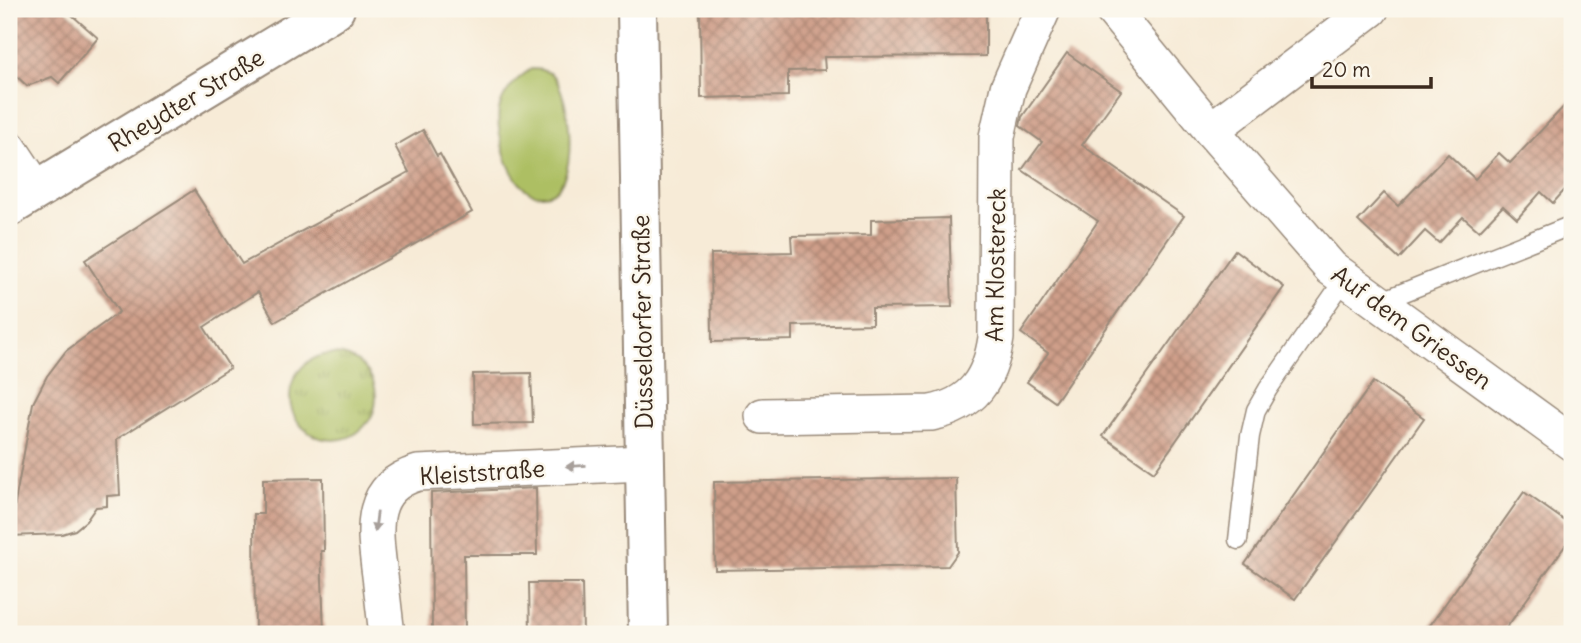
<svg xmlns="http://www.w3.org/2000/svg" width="1581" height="643" viewBox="0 0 1581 643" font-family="Delius,sans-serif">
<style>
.park{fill:url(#park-tufts);stroke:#747440;stroke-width:2}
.pitch{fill:#adbf63;stroke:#747440;stroke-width:2}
.building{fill:url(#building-cross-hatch)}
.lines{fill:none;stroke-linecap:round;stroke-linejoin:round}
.service-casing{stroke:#998a7a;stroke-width:21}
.minor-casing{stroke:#998a7a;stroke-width:38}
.tertiary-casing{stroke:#998a7a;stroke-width:42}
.secondary-casing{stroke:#998a7a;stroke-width:42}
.service{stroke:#fff;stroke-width:18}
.minor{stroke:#fff;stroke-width:35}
.tertiary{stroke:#fff;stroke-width:38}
.secondary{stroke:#fff;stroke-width:38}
.oneway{fill:#a79f9a}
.labels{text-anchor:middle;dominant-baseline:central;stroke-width:5;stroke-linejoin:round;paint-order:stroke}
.street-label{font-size:24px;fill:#3b2a1e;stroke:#fbf7ec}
</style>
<defs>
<pattern id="park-tufts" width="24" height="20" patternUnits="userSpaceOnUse" patternTransform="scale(1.75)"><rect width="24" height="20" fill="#adbf63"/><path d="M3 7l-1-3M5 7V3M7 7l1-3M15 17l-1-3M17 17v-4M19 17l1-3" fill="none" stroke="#8e9b51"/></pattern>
<pattern id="building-cross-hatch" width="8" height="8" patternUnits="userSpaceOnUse" patternTransform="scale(1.75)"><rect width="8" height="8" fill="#cf9f8a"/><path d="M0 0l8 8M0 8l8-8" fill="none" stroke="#a98270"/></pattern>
</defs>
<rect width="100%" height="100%" fill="#fbf7ec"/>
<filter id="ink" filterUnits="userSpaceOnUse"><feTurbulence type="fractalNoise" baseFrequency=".0143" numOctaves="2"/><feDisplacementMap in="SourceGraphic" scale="14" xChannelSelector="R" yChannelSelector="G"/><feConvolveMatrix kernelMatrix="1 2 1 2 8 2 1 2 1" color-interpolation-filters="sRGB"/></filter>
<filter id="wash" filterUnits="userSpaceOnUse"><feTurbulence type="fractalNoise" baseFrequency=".00686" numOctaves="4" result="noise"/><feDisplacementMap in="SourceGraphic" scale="28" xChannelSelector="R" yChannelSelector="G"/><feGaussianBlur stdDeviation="1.57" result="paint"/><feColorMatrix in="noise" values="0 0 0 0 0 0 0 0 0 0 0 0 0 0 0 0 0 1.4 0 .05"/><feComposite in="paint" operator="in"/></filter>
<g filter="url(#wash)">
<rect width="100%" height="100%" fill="#f7ebd7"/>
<circle class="park" cx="333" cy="397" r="43"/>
<path class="pitch" d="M531 69C537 69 545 70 551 74 571 90 584 196 541 195 511 195 495 134 499 110 503 92 516 79 531 69Z"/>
<g id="blocks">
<g class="building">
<path d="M9 9H65L98 38 59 83 52 77 27 86 9 69Z"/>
<path d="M700 9H986V56L824 57 825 70 788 71V96L701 98Z"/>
<path d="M1067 53 1121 91 1082 145 1184 216 1055 402 1027 382 1048 353 1021 333 1098 221 1022 170 1042 142 1020 126 1022 117Z"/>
<path d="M1572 98V182L1553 203 1541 192 1517 219 1503 206 1479 231 1463 217 1439 243 1425 231 1399 259 1358 221 1384 193 1398 206 1448 154 1475 179 1499 153 1510 163Z"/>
<path d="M423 130 437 156 440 154 472 212 275 322 258 292 204 327 230 368 117 439 120 495 107 496V506L96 507 86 521 75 530 62 534 9 536 33 403 47 376 66 351 119 312 85 260 194 190 242 264 409 172 395 146Z"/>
<path d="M949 218 952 307 872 308V324L793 326V340L712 342 711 254 792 252 791 236 871 235V220Z"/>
<path d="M1235 250 1284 287 1154 472 1103 436Z"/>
<path d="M531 373 533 423 474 424 473 374Z"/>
<path d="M1373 382 1424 418 1295 599 1245 564Z"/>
<path d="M323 478 324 551H321L324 634H255L254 514H263V479Z"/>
<path d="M956 478 958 552 948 566 715 570 714 482Z"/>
<path d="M536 488 537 555H464L465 634H432L431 493Z"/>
<path d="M1524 492 1572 526V536L1502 634H1424Z"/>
<path d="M529 583H582L583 634H530Z"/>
</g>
</g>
</g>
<g filter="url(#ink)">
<use href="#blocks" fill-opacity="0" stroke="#998a7a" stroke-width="2"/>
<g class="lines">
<g class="service-casing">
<g id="service">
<path d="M1377 303 1572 225"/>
<path d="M1238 540 1250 436 1256 410 1268 389 1344 280"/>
</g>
</g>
<g class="minor-casing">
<g id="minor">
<path d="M1112 9 1211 130 1371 9"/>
<path d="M1211 130 1331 268 1572 443"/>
<path d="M9 148 37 190"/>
<path d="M763 416 931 413C973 405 990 379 996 338L997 137 1008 88 1043 9"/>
<path d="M387 634C384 612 382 590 379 568 374 527 369 487 418 473L644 463"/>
</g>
</g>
<g class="tertiary-casing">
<path id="tertiary" d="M637 9 648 634"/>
</g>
<g class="secondary-casing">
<path id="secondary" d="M9 207 335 9"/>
</g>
<use href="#service" class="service"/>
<use href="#minor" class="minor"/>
<use href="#tertiary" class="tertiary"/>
<use href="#secondary" class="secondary"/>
</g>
<defs><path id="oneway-solid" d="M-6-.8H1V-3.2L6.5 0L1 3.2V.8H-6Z" transform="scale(1.75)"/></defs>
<g class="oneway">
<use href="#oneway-solid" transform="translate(576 466) rotate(177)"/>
<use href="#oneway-solid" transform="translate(376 522) rotate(97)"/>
</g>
</g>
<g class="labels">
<g class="street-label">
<text transform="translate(186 100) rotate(-31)">Rheydter Straße</text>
<text transform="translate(995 265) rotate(-89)">Am Klostereck</text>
<text transform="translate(642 322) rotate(-91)">Düsseldorfer Straße</text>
<text transform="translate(1412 327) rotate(36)">Auf dem Griessen</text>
<text transform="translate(482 472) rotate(-4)">Kleiststraße</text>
</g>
</g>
<rect width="1581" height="643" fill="none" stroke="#fbf7ec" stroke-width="35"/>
<path d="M1312 77v10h119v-10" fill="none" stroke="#3b2a1e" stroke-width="3.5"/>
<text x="1322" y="77" font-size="21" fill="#3b2a1e" stroke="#fbf7ec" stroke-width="5" paint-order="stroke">20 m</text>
</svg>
